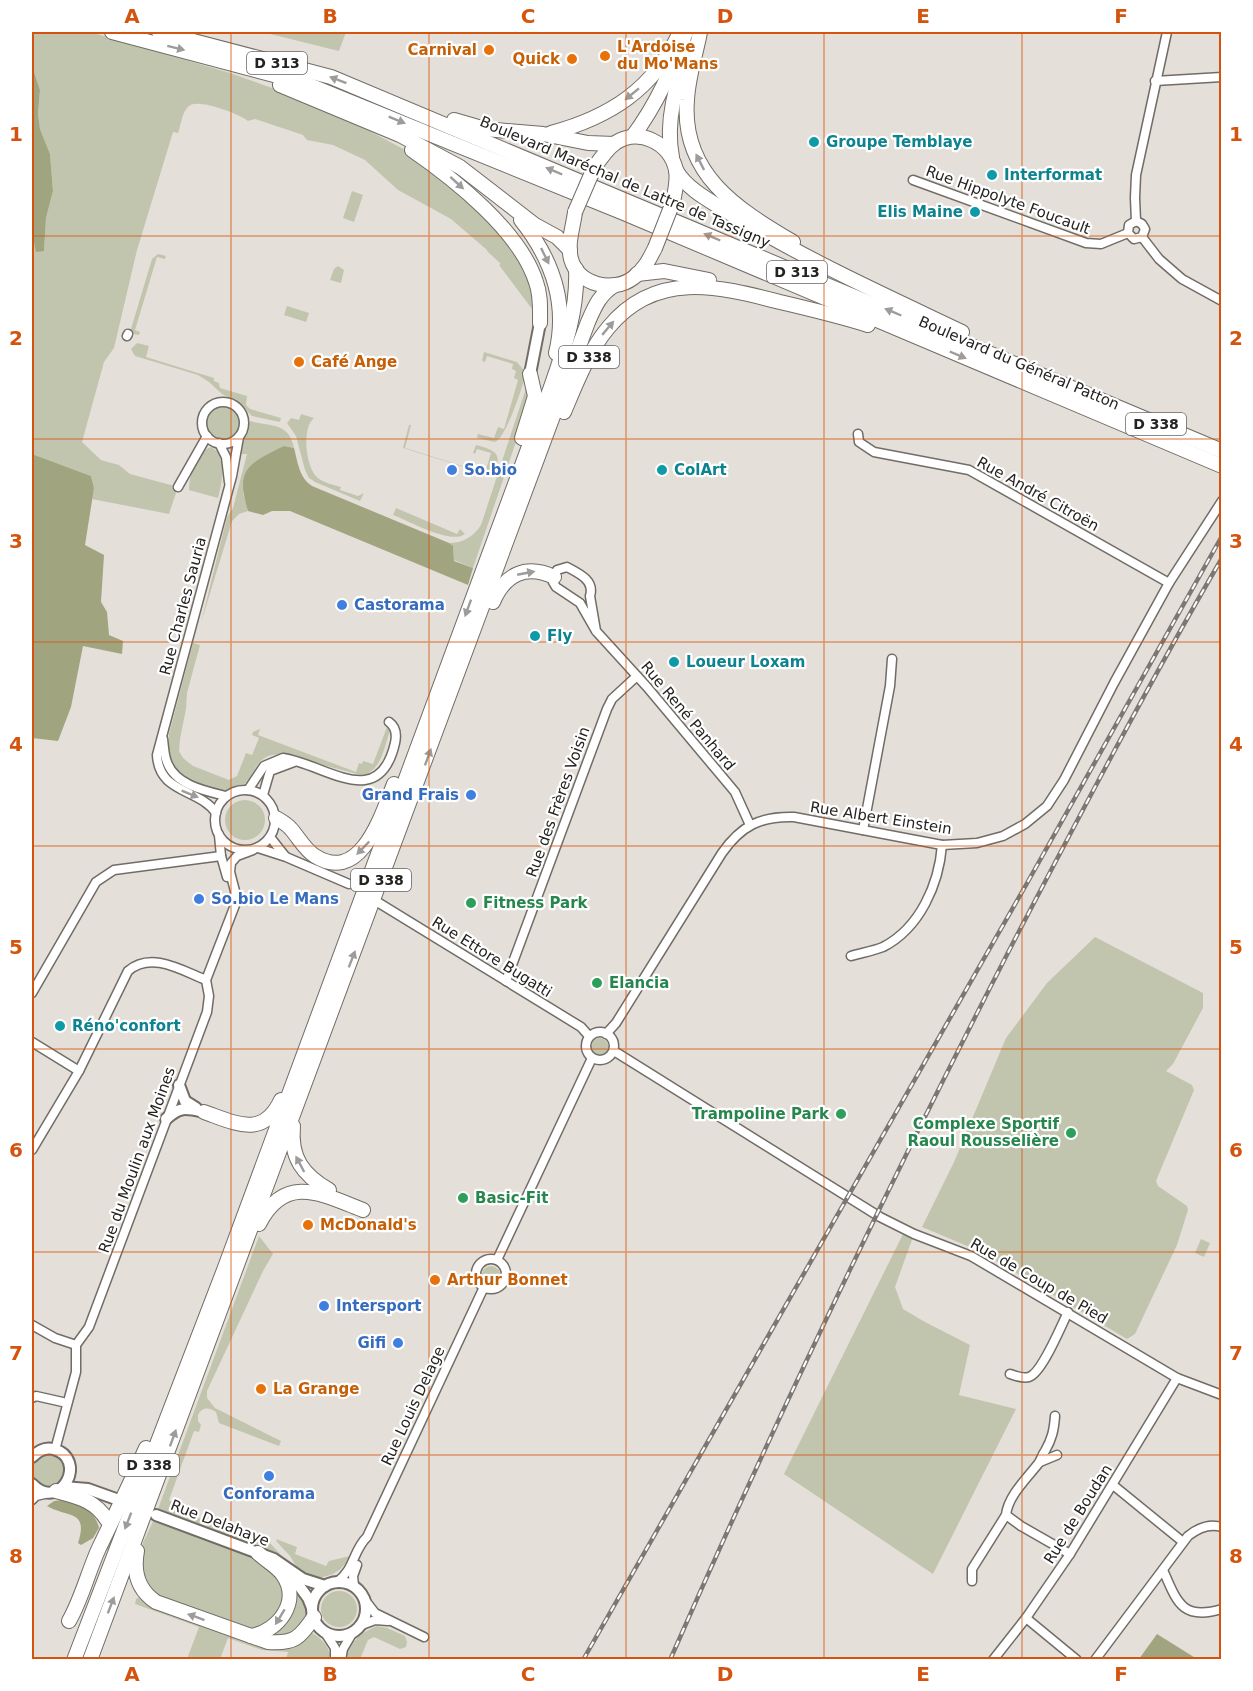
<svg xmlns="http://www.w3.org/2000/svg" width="1253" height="1691" viewBox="0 0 1253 1691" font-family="'DejaVu Sans',sans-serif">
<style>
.green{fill:#c2c5ad}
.forest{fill:#a0a57f}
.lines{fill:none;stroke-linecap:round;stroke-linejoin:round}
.trunk-tunnel{stroke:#bfb9b4;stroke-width:14;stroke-dasharray:14 7;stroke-linecap:butt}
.minor-casing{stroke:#716c66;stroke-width:11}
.tertiary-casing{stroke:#716c66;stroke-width:14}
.primary-casing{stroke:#716c66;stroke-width:16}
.trunk-casing{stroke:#716c66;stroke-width:16}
.minor{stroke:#fff;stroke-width:8}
.tertiary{stroke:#fff;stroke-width:10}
.primary{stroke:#fff;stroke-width:14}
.trunk{stroke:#fff;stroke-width:14}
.rail-casing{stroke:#7b7874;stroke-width:4.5}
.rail{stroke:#fff;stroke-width:2;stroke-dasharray:7;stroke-linecap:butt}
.primary-bridge-casing{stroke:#716c66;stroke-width:16;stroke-linecap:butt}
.primary-bridge{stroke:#fff;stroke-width:14}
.oneway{fill:#9d9c9b}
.grid{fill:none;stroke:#d4540e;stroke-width:1.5;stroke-opacity:0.55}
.food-dot{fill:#e8710a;stroke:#fff;stroke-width:2}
.culture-dot{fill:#0f9aa8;stroke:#fff;stroke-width:2}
.shop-dot{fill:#3f7fe0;stroke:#fff;stroke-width:2}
.leisure-dot{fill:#2e9e5b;stroke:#fff;stroke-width:2}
.labels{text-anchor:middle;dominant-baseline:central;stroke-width:4.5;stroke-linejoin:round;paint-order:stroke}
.shield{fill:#fff;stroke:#666564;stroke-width:1.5}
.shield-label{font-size:14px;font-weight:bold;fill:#252321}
.food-label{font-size:15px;font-weight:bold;fill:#c56008;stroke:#fff;text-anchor:start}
.culture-label{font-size:15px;font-weight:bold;fill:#0d838f;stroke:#fff;text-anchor:start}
.street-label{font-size:15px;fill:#252321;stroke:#fff}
.shop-label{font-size:15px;font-weight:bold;fill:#366cbe;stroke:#fff;text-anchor:start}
.leisure-label{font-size:15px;font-weight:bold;fill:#27864d;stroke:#fff;text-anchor:start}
.neatline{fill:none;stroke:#d4540e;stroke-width:2}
.grid-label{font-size:20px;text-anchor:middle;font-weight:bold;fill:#d4540e}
</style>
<rect width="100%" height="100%" fill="#e5dfd9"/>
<g class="green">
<path d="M32 32H90L230 73 297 97 364 128 407 151 440 174 502 231 530 273 535 313 499 265 501 264 487 251V250L451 219 398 190 365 160 333 145 307 140 303 135 255 119 248 121C239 114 198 98 189 106 182 111 181 125 178 133L173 132 137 250 114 348 104 362 82 442 101 460 119 465 130 474 178 487 169 514 92 499 94 488 91 476 32 454V233L44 251 46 218 53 191 50 154 40 129 38 114 40 90 32 66Z"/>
<path d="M262 32H346L339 51Z"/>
<path d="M352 191 363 195 354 222 343 218Z"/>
<path d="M158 254 166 256 165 259 157 257 135 330 140 332 139 335 133 334 131 329 152 259Z"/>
<path d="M338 266 344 270 341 283 330 280 334 269Z"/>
<path d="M287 306 309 313 306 322 284 315Z"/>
<path d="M137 343 149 346 146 357 214 378V381L219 383 220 388 247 396 246 405 250 409 281 418 280 422 252 416 239 403 222 394 209 382 198 375 135 356 131 349Z"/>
<path d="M484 352 517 362 526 373C523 386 506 438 495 442L477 438 478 434 494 438 498 427 504 429 518 380 514 378 516 371 512 369 513 364 487 356 485 362 482 361Z"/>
<path d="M528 382 532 395 473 568 454 560 453 547 449 543C463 543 473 537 481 525Z"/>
<circle cx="223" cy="423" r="17"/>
<path d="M301 414 314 418C301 428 306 469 318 478 324 483 334 485 341 487L340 490 358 496 364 493 360 501 315 482 309 478 305 470 296 436 287 423 291 418 299 420Z"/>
<path d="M250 421C271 427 289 422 294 448L284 446 243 493 248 511 239 514 232 521 201 623 227 517 233 508 247 454H238C240 442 247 433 250 421Z"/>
<path d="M409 425H411L405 448 485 473 491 453 477 449 475 454 473 453 476 445C497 451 503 453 493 476L403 448Z"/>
<path d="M211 447 218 452C225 468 222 482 218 498L189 490C189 476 195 452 211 447Z"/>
<path d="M396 508 457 534 460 529 465 534C451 545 409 521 393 515Z"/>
<path d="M193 643 200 645 187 693 186 709 180 739 179 751 183 758 193 766 229 780 237 776 246 753 252 755 259 738 252 735 253 732 260 729 258 735 356 772 359 763 362 764 363 761 373 764 387 727 390 731C384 747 381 773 361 775L285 755C250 750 258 782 236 789 218 794 183 783 173 766 168 756 168 745 169 734Z"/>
<circle cx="245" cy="820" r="20"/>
<path d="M1095 937 1203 993V1008L1173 1064 1166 1071 1192 1085 1194 1090 1156 1181 1158 1186 1187 1206 1188 1210 1177 1245 1135 1334 1127 1339 996 1261 972 1248 922 1227 954 1162 1006 1038 1047 983Z"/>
<circle cx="599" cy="1048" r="10"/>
<path d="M905 1230 914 1234 895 1287 903 1309 925 1322 970 1345 959 1395 1016 1409 933 1574 784 1474Z"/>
<path d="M259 1236 273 1254 263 1271 207 1391V1398L215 1408 281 1441 279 1446 219 1423 216 1412C209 1407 202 1407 198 1415V1421L201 1425 199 1432 194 1431 169 1500 173 1503 172 1508 266 1543 267 1540 281 1555 158 1509Z"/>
<path d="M1201 1239 1210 1243 1204 1257 1195 1253Z"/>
<circle cx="491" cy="1275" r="9"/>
<circle cx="48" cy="1471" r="17"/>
<path d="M156 1515 274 1559 312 1608 288 1642 156 1602 135 1560Z"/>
<path d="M276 1539 297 1547 295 1554 326 1566 329 1561 350 1556C341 1573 331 1576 313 1579L298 1569 290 1556 277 1542Z"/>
<circle cx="339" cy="1609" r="18"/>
<path d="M140 1597 259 1644 311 1632C322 1639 330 1646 330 1659H286L288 1652 262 1650 228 1638 220 1659H187L199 1627 135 1604 136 1599Z"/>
<path d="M377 1626 387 1628 405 1636 407 1642 406 1647 400 1649 374 1637 368 1640 360 1659 346 1660C348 1643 362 1632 377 1626Z"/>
</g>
<g class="forest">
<path d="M32 66 40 90 38 114 40 129 50 154 53 191 46 218 44 251 36 252 32 233Z"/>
<path d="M284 446 294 448C298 463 299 477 312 486L449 543 453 546 454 561 473 568 468 585 290 511H272L263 515 248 511C235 468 248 464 284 446Z"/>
<path d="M32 454 91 476 94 488 85 545 104 555 101 602 107 612 109 635 123 641 122 654 83 646 71 707 58 741 32 738Z"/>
<path d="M62 1500C78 1500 96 1512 99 1528L93 1538 81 1545 78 1543C89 1509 67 1518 47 1506L54 1501Z"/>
<path d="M1157 1634 1197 1659H1139Z"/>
</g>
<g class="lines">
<path class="trunk-tunnel" d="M107 1550 108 1528"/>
<g class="minor-casing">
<g id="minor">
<path d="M1155 81 1222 77"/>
<path d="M913 180 1086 243 1101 244 1128 233"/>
<path d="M1136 221 1135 198 1136 175 1167 32"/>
<path d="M1136 221 1129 225 1128 233 1134 239 1142 237"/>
<path d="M1136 221 1142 224 1145 229 1142 237"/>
<path d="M1142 237 1159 259 1182 279 1222 301"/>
<path d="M127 336 128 334"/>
<circle cx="223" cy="423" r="21"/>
<path d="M858 434 859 442 874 452 969 470 1169 583"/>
<path d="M219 443 226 457 229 482"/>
<path d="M178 487 207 436"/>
<path d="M596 631 590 596C595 580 578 573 567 567L557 570 553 582 556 587 580 603 596 631 647 687 735 792 750 825"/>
<path d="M163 739C164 746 164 755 167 762 175 785 205 791 226 796"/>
<circle cx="245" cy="820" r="30"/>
<path d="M248 790 264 766 283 758C325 764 379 813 395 743 397 734 396 727 389 722"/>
<path d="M263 795 270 771 294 762"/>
<path d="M216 813C199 788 159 794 157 755L232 476 239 437"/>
<path d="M863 830 890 686 892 659"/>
<path d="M219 835 221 856 227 877"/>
<path d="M270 837 285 856"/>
<path d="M258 848 286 857 349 884"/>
<path d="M379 903 581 1027 589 1036"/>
<path d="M851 956C861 953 873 951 883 947 920 928 939 884 942 845"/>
<path d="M506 981 607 709 612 699 637 676"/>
<path d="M32 993 96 882 114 870 221 856"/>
<circle cx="600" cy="1046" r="14"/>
<path d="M606 1034 616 1023 722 853C741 826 760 816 794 817L942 845 977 843 1003 836 1025 824 1047 806 1064 780 1114 683 1169 583 1222 501"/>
<path d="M32 1042 79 1071"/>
<path d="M614 1051 880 1217 914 1234 971 1256 1177 1378 1222 1395"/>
<path d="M32 1150 79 1071 128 971C151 951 181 970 206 980"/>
<circle cx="491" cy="1274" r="15"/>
<path d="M497 1260 592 1058"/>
<path d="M32 1325 55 1338 76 1345"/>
<path d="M1010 1374C1016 1376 1023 1379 1029 1377 1042 1373 1061 1326 1068 1312"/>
<path d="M32 1398 36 1396 67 1403"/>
<path d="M55 1450 76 1372V1345L89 1327 207 1012 209 996 206 980 235 905V891L230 872 231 863 237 856 253 850"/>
<path d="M1040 1462 1057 1455"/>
<path d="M1113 1485 1183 1542"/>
<path d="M32 1500 36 1496 49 1493"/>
<path d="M1006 1515 1021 1526 1070 1554"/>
<path d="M1163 1570C1177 1602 1182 1621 1222 1609"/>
<path d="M972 1581V1569L1006 1515C1008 1496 1027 1478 1038 1464 1041 1460 1042 1455 1045 1451 1052 1439 1054 1430 1055 1416"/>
<path d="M337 1582C355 1569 353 1550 367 1537L484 1287"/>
<path d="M354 1586 353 1576 357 1565"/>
<path d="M365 1600 375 1613 424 1637"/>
<path d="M1026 1618 1077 1660"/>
<path d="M359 1626 375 1620 388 1621"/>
<path d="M324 1631 335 1648V1660"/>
<path d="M341 1660 343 1649 353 1632"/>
<path d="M993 1660 1026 1618 1070 1554 1177 1378"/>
<path d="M1095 1660 1188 1536C1198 1528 1209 1523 1222 1527"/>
</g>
</g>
<g class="tertiary-casing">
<g id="tertiary">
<path d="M530 374 540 323"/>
<path d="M179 1085 185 1101 196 1108"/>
<path d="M166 1119C180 1106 186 1108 204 1112"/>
<path d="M32 1457C38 1451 45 1447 53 1449 89 1458 61 1514 32 1484"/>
<path d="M63 1487 88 1489 116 1499"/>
<path d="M156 1515 274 1559 303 1579 325 1586"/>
<path d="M292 1576 308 1598 312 1608"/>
<circle cx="339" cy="1609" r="27"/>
</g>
</g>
<g class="primary-casing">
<g id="primary">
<path d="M700 32C696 54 688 77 687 100 681 174 737 209 793 242"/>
<path d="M633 136C657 104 672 69 686 32"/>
<path d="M672 157C665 121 676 84 689 51"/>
<path d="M594 168C600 159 606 150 615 143 639 127 670 143 676 170 678 181 675 191 673 202"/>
<path d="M575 212C573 228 567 243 571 259 578 285 613 293 633 278 644 270 649 260 655 248"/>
</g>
</g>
<g class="trunk-casing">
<g id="trunk">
<path d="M112 32 304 83 624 213 1222 466"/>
<path d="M159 32 331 77 1222 451"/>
<path d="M280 85 400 135 460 167 535 225 557 237 570 250"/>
<path d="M454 120 485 129 543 134 588 143 614 144"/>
<path d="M551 133C610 117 654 89 680 32"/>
<path d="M412 150C454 179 520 231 536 282 541 295 540 309 540 323"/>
<path d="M676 170C687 190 714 203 733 215 807 260 884 295 962 332"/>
<path d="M521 220C552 259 568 304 556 353"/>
<path d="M637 274 664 271 709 280"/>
<path d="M564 412C576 384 588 352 608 328 655 270 718 286 780 302 810 309 839 316 868 325"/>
<path d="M522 438 535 396 530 374"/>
<path d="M493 602C505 574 526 564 554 577"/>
<path d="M276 818C281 821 287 824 291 829 299 838 305 850 315 856 361 885 382 814 394 784"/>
<path d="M204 1112C235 1123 263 1139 281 1100"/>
<path d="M293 1126C290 1158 303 1175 329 1190"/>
<path d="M259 1224C285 1173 322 1194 363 1210"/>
<path d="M56 1491C77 1497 95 1500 107 1520"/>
<path d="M137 1551C133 1572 138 1590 156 1602L268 1642C294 1644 300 1638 314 1617"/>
<path d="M69 1621C82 1598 88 1572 99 1548 115 1515 131 1482 146 1448"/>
<path d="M251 1636C279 1631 301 1601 283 1575 277 1566 266 1561 258 1553"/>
<path d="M74 1660 224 1270 551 387C564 349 578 311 576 269"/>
<path d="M90 1660 588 322C595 306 600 294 615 285"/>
</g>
</g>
<use href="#minor" class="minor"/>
<use href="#tertiary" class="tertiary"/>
<use href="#primary" class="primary"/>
<use href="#trunk" class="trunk"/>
<g class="rail-casing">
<g id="rail">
<path d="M583 1660 1026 885 1222 536"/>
<path d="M670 1660C777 1416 893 1176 1015 939 1082 811 1149 683 1222 558"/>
</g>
</g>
<use href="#rail" class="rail"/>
<g class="primary-bridge-casing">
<g id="primary-bridge">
<path d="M575 212 594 168"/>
<path d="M655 248 673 202"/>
</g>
</g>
<use href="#primary-bridge" class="primary-bridge"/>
</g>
<defs><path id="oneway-solid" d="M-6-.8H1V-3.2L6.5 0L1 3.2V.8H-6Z" transform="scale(1.5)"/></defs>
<g class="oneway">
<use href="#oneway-solid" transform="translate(176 48) rotate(14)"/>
<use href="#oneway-solid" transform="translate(338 80) rotate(-159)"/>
<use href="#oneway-solid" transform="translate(632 94) rotate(141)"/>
<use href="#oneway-solid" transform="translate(397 120) rotate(22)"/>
<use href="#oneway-solid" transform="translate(700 162) rotate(-117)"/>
<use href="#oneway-solid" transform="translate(554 171) rotate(-157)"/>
<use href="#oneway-solid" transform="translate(457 183) rotate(42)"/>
<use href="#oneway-solid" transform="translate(712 237) rotate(-157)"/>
<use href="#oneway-solid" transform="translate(545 256) rotate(64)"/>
<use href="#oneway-solid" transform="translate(893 312) rotate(-157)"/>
<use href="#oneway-solid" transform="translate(608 328) rotate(-50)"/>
<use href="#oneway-solid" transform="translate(958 355) rotate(23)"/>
<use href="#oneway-solid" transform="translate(526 573) rotate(-11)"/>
<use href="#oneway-solid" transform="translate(468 608) rotate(110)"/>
<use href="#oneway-solid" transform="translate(428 757) rotate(-70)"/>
<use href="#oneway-solid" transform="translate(190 794) rotate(22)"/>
<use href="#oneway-solid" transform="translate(363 848) rotate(134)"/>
<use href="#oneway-solid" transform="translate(352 959) rotate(-69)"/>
<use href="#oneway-solid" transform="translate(300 1164) rotate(-118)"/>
<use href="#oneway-solid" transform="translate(173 1438) rotate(-70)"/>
<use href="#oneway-solid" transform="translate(128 1521) rotate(111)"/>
<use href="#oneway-solid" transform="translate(111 1605) rotate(-69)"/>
<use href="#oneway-solid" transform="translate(196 1617) rotate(-160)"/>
<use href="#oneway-solid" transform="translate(280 1617) rotate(121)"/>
</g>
<path class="grid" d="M231 32V1660M429 32V1660M626 32V1660M824 32V1660M1022 32V1660M32 236H1222M32 439H1222M32 642H1222M32 846H1222M32 1049H1222M32 1252H1222M32 1455H1222"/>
<g class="food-dot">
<circle cx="489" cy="50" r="6"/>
<circle cx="605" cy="56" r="6"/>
<circle cx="572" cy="59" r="6"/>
<circle cx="299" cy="362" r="6"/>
<circle cx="308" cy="1225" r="6"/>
<circle cx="435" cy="1280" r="6"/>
<circle cx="261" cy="1389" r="6"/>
</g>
<g class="culture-dot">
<circle cx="814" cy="142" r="6"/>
<circle cx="992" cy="175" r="6"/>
<circle cx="975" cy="212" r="6"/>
<circle cx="662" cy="470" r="6"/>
<circle cx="535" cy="636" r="6"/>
<circle cx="674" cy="662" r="6"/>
<circle cx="60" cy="1026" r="6"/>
</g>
<g class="shop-dot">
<circle cx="452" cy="470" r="6"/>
<circle cx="342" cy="605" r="6"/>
<circle cx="471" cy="795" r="6"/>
<circle cx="199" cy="899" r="6"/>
<circle cx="324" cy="1306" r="6"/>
<circle cx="398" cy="1343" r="6"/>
<circle cx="269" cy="1476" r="6"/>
</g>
<g class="leisure-dot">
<circle cx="471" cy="903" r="6"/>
<circle cx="597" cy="983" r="6"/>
<circle cx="841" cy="1114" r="6"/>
<circle cx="1071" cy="1133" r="6"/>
<circle cx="463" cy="1198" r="6"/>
</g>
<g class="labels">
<g class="shield">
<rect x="247" y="52" width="60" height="22" rx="4.5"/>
<rect x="767" y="261" width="60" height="22" rx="4.5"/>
<rect x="559" y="346" width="60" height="22" rx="4.5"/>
<rect x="1126" y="413" width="60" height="22" rx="4.5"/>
<rect x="351" y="869" width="60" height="22" rx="4.5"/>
<rect x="119" y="1454" width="60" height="22" rx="4.5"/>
</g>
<g class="shield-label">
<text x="277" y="63">D 313</text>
<text x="797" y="272">D 313</text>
<text x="589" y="357">D 338</text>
<text x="1156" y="424">D 338</text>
<text x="381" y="880">D 338</text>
<text x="149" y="1465">D 338</text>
</g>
<g class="food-label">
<text x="617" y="47">L'Ardoise<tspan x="617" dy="17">du Mo'Mans</tspan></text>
<text x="477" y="50" text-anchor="end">Carnival</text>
<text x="560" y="59" text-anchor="end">Quick</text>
<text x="311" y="362">Café Ange</text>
<text x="320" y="1225">McDonald's</text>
<text x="447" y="1280">Arthur Bonnet</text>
<text x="273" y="1389">La Grange</text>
</g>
<g class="culture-label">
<text x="826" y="142">Groupe Temblaye</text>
<text x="1004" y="175">Interformat</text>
<text x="963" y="212" text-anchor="end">Elis Maine</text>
<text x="674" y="470">ColArt</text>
<text x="547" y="636">Fly</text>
<text x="686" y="662">Loueur Loxam</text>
<text x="72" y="1026">Réno'confort</text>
</g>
<g class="street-label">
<text transform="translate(625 182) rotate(23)">Boulevard Maréchal de Lattre de Tassigny</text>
<text transform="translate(1008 200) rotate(20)">Rue Hippolyte Foucault</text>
<text transform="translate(1019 363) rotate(23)">Boulevard du Général Patton</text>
<text transform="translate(1038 494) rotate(29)">Rue André Citroën</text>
<text transform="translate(183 606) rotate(-75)">Rue Charles Sauria</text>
<text transform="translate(688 716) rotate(50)">Rue René Panhard</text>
<text transform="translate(558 802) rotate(-70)">Rue des Frères Voisin</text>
<text transform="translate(881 818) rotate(9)">Rue Albert Einstein</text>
<text transform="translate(492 957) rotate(32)">Rue Ettore Bugatti</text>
<text transform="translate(137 1160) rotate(-70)">Rue du Moulin aux Moines</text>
<text transform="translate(1039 1281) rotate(30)">Rue de Coup de Pied</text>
<text transform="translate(413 1406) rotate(-65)">Rue Louis Delage</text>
<text transform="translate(1078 1514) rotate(-58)">Rue de Boudan</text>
<text transform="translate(220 1523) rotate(21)">Rue Delahaye</text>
</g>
<g class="shop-label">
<text x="464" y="470">So.bio</text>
<text x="354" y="605">Castorama</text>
<text x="459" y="795" text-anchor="end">Grand Frais</text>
<text x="211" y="899">So.bio Le Mans</text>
<text x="336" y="1306">Intersport</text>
<text x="386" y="1343" text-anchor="end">Gifi</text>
<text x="269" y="1494" text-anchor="middle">Conforama</text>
</g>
<g class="leisure-label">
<text x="483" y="903">Fitness Park</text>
<text x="609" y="983">Elancia</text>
<text x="829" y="1114" text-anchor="end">Trampoline Park</text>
<text x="1059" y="1124" text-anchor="end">Complexe Sportif<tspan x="1059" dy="17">Raoul Rousselière</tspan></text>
<text x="475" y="1198">Basic-Fit</text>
</g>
</g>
<rect width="1253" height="1691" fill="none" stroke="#ffffff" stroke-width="66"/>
<rect x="33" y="33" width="1187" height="1625" class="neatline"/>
<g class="grid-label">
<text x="132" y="23">A</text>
<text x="330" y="23">B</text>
<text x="528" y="23">C</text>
<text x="725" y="23">D</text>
<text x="923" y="23">E</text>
<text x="1121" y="23">F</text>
<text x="16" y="141">1</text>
<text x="1236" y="141">1</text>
<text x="16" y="345">2</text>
<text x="1236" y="345">2</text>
<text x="16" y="548">3</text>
<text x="1236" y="548">3</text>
<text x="16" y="751">4</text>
<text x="1236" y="751">4</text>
<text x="16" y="954">5</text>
<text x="1236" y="954">5</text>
<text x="16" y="1157">6</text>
<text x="1236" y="1157">6</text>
<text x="16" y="1360">7</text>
<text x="1236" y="1360">7</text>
<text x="16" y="1563">8</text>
<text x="1236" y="1563">8</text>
<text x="132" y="1681">A</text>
<text x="330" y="1681">B</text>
<text x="528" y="1681">C</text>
<text x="725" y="1681">D</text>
<text x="923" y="1681">E</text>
<text x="1121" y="1681">F</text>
</g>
</svg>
